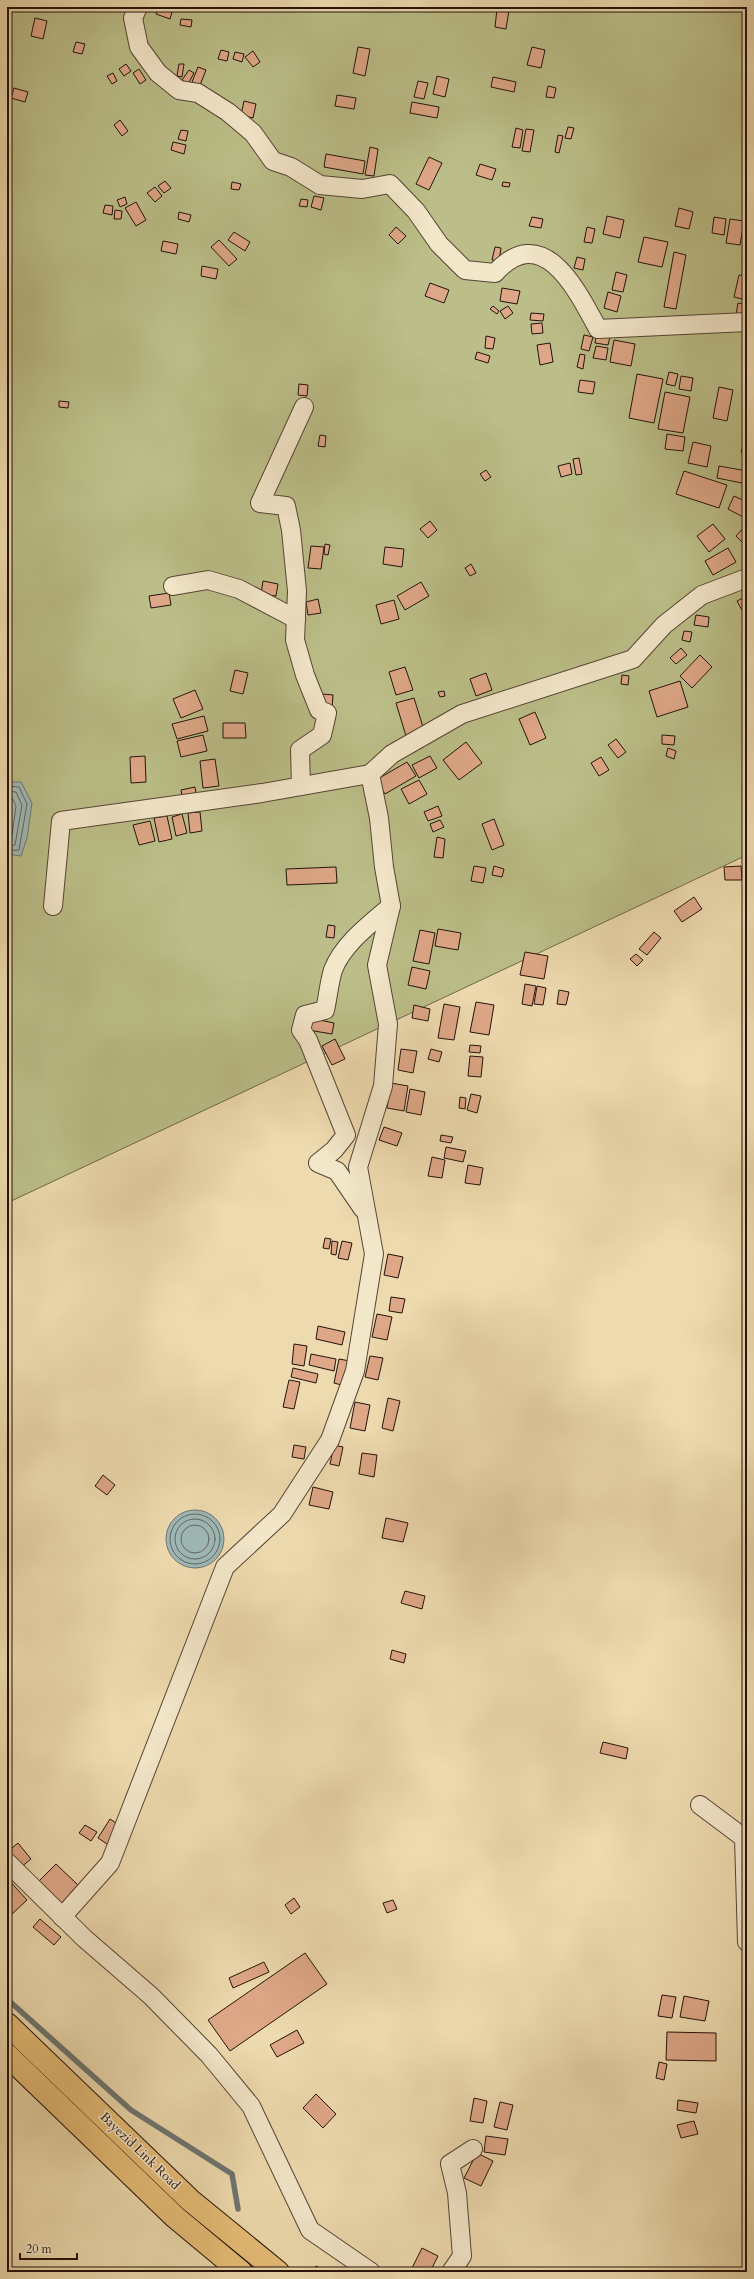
<svg xmlns="http://www.w3.org/2000/svg" width="754" height="2279" viewBox="0 0 754 2279" font-family="Cardo,serif">
<style>
.green{fill:#bbbe88;stroke:#70684a}
.water{fill:#9eb8b6;stroke:#6d7672}
.lines{fill:none;stroke-linecap:round;stroke-linejoin:round}
.shore{stroke:#616560;stroke-width:1}
.stream{stroke:#6d7672;stroke-width:5.5}
.building{fill:#dea787;stroke:#24120b}
.minor-casing{stroke:#564434;stroke-width:20}
.primary-casing{stroke:#24120b;stroke-width:24}
.minor{stroke:#f3e7ca;stroke-width:18}
.primary{stroke:#e6bd77;stroke-width:22}
.labels{text-anchor:middle;dominant-baseline:central;stroke-width:3;stroke-linejoin:round;paint-order:stroke}
.street-label{font-size:13px;fill:#24120b;stroke:#f3e7ca}
</style>
<rect width="100%" height="100%" fill="#eddaae"/>
<filter id="stains"><feTurbulence type="fractalNoise" baseFrequency=".005" numOctaves="4"/><feColorMatrix values="0 0 0 0 .2 0 0 0 0 .09 0 0 0 0 .02 0 0 0 .5 -.17"/></filter>
<radialGradient id="worn" r=".72"><stop offset=".6" stop-color="#630" stop-opacity="0"/><stop offset="1" stop-color="#630" stop-opacity=".3"/></radialGradient>
<path class="green" d="M7 7H747V855L7 1203Z"/>
<g class="water">
<path d="M7 782H21L32 803 27 838 21 856 7 854Z"/>
<circle cx="195" cy="1539" r="29"/>
</g>
<g class="lines">
<g class="shore">
<path d="M7 786 19 787 27 804 19 850 7 851"/>
<path d="M7 791 16 792 22 805 15 845 7 846"/>
<path d="M7 797 12 798 16 806 12 835 10 839 7 840"/>
<circle cx="195" cy="1539" r="25"/>
<circle cx="195" cy="1539" r="20"/>
<circle cx="195" cy="1539" r="14"/>
</g>
<path class="stream" d="M7 1999 131 2110 232 2174 238 2209"/>
</g>
<g class="building">
<path d="M158 8 172 12 170 19 156 14Z"/>
<path d="M497 9 509 10 506 29 495 27Z"/>
<path d="M35 18 47 21 43 39 31 36Z"/>
<path d="M181 19 192 20 191 27 180 25Z"/>
<path d="M76 42 85 44 82 54 73 52Z"/>
<path d="M358 47 370 49 365 76 353 73Z"/>
<path d="M532 47 545 50 541 68 527 65Z"/>
<path d="M221 50 229 52 227 61 218 59Z"/>
<path d="M253 51 260 62 253 67 245 57Z"/>
<path d="M235 52 244 54 242 62 233 59Z"/>
<path d="M126 64 131 71 124 76 119 69Z"/>
<path d="M179 64H184L182 77 177 76Z"/>
<path d="M198 67 206 70 200 85 192 82Z"/>
<path d="M139 69 146 80 140 84 133 73Z"/>
<path d="M189 70 194 73 188 84 182 80Z"/>
<path d="M113 73 117 81 112 84 107 76Z"/>
<path d="M437 76 449 79 445 97 433 94Z"/>
<path d="M493 77 516 82 514 92 491 87Z"/>
<path d="M418 81 428 83 424 99 414 97Z"/>
<path d="M548 86 556 88 554 98 546 97Z"/>
<path d="M14 88 28 92 25 102 11 98Z"/>
<path d="M337 95 356 98 354 109 335 106Z"/>
<path d="M244 101 256 104 253 118 241 115Z"/>
<path d="M412 102 439 107 437 118 410 113Z"/>
<path d="M120 120 128 131 122 136 114 125Z"/>
<path d="M568 127 574 128 571 139 565 138Z"/>
<path d="M516 128 523 130 520 148 512 147Z"/>
<path d="M526 129 534 130 530 152 522 151Z"/>
<path d="M181 130 188 131 186 141 178 139Z"/>
<path d="M558 135 563 136 559 153 555 152Z"/>
<path d="M173 142 186 145 184 154 171 150Z"/>
<path d="M370 147 378 149 374 176 365 175Z"/>
<path d="M326 154 365 161 363 174 324 167Z"/>
<path d="M429 157 442 163 429 190 416 184Z"/>
<path d="M480 164 496 169 492 180 476 175Z"/>
<path d="M165 181 171 188 164 193 158 186Z"/>
<path d="M232 182 241 184 239 190 231 189Z"/>
<path d="M503 182 510 183 509 187 502 186Z"/>
<path d="M155 187 162 196 155 202 147 193Z"/>
<path d="M314 196 324 198 321 210 311 207Z"/>
<path d="M125 197 127 204 120 207 117 200Z"/>
<path d="M301 199 308 200 307 207 299 206Z"/>
<path d="M136 202 146 220 136 226 125 208Z"/>
<path d="M105 205 113 206 112 215 103 213Z"/>
<path d="M679 208 693 212 689 229 675 226Z"/>
<path d="M115 210 122 211 121 219H114Z"/>
<path d="M179 212 191 215 189 222 178 219Z"/>
<path d="M607 216 624 220 620 238 603 234Z"/>
<path d="M532 217 543 219 541 228 529 226Z"/>
<path d="M714 217 726 219 724 235 712 233Z"/>
<path d="M730 219 744 221 740 245 726 243Z"/>
<path d="M396 227 406 236 398 244 389 235Z"/>
<path d="M587 227 595 229 592 243 584 242Z"/>
<path d="M234 232 250 242 245 251 228 240Z"/>
<path d="M747 234V260L742 259Z"/>
<path d="M644 237 668 242 662 267 638 262Z"/>
<path d="M219 240 237 259 229 266 211 247Z"/>
<path d="M163 241 178 244 176 254 161 251Z"/>
<path d="M495 247 501 248 499 261 492 260Z"/>
<path d="M674 252 686 255 676 309 664 307Z"/>
<path d="M577 257 585 259 583 270 574 268Z"/>
<path d="M202 266 218 269 216 279 201 276Z"/>
<path d="M616 272 627 275 623 292 612 290Z"/>
<path d="M739 275 747 276 746 300 734 297Z"/>
<path d="M430 283 449 290 444 303 425 296Z"/>
<path d="M502 288 520 291 517 304 500 301Z"/>
<path d="M608 292 621 296 617 312 604 308Z"/>
<path d="M738 303 747 305V317L736 315Z"/>
<path d="M493 306 499 311 497 314 490 309Z"/>
<path d="M508 306 513 313 505 319 500 311Z"/>
<path d="M531 313 544 314 543 321 530 320Z"/>
<path d="M542 323 543 333 532 334 531 324Z"/>
<path d="M584 335 593 337 589 351 581 349Z"/>
<path d="M596 335 610 337 608 345 595 343Z"/>
<path d="M486 336 495 338 493 349 485 348Z"/>
<path d="M614 340 635 344 631 366 610 362Z"/>
<path d="M550 343 553 362 540 365 537 345Z"/>
<path d="M596 346 608 348 606 360 593 358Z"/>
<path d="M477 352 490 356 488 363 475 359Z"/>
<path d="M580 354 585 355 583 369 577 367Z"/>
<path d="M669 372 678 374 675 386 666 384Z"/>
<path d="M637 374 663 379 654 423 629 418Z"/>
<path d="M681 376 693 378 691 391 679 389Z"/>
<path d="M580 380 595 382 593 394 578 392Z"/>
<path d="M299 384 308 385 307 396 298 395Z"/>
<path d="M719 387 733 390 727 421 713 418Z"/>
<path d="M665 392 690 397 683 433 658 429Z"/>
<path d="M59 401 69 402 68 408 59 407Z"/>
<path d="M667 434 685 437 683 451 665 449Z"/>
<path d="M320 435 326 436 325 447 318 446Z"/>
<path d="M693 442 711 446 707 467 688 463Z"/>
<path d="M744 443 747 444V454L741 452Z"/>
<path d="M579 458 582 474 576 475 573 459Z"/>
<path d="M570 463 572 474 561 477 558 466Z"/>
<path d="M719 466 747 471V484L717 478Z"/>
<path d="M486 470 491 477 485 481 480 474Z"/>
<path d="M684 471 727 485 719 508 676 494Z"/>
<path d="M734 496 747 502V519L728 509Z"/>
<path d="M430 521 437 530 428 538 420 529Z"/>
<path d="M713 524 725 539 709 552 697 536Z"/>
<path d="M747 524V547L736 536Z"/>
<path d="M325 544 330 545 328 555 324 554Z"/>
<path d="M311 546 324 547 321 569 308 568Z"/>
<path d="M385 547 404 549 402 567 383 564Z"/>
<path d="M728 548 736 562 713 575 705 561Z"/>
<path d="M471 564 476 573 470 576 465 568Z"/>
<path d="M263 581 278 584 276 596 261 594Z"/>
<path d="M421 582 429 596 405 610 397 596Z"/>
<path d="M169 593 171 605 151 608 149 596Z"/>
<path d="M747 596V613L744 614 737 601Z"/>
<path d="M318 599 321 613 308 615 306 602Z"/>
<path d="M394 600 399 619 381 624 376 605Z"/>
<path d="M696 615 709 617 708 627 694 625Z"/>
<path d="M684 631 692 632 690 642 682 640Z"/>
<path d="M681 648 687 655 676 664 670 658Z"/>
<path d="M700 655 712 667 692 688 680 676Z"/>
<path d="M405 667 413 690 396 695 389 672Z"/>
<path d="M235 670 248 673 243 694 230 691Z"/>
<path d="M486 673 492 690 476 696 470 679Z"/>
<path d="M622 675 629 676 628 685 621 684Z"/>
<path d="M680 681 688 707 657 717 649 691Z"/>
<path d="M195 690 203 709 181 718 173 699Z"/>
<path d="M444 691 445 696 440 697 438 692Z"/>
<path d="M322 694 333 695 332 709 320 708Z"/>
<path d="M414 698 424 730 406 736 396 703Z"/>
<path d="M535 712 546 738 530 745 519 719Z"/>
<path d="M204 716 208 731 177 739 172 724Z"/>
<path d="M223 723H245L246 738H223Z"/>
<path d="M203 735 207 751 181 757 177 741Z"/>
<path d="M662 735 675 736 674 745 662 744Z"/>
<path d="M616 739 626 752 618 758 608 745Z"/>
<path d="M466 742 482 763 459 780 443 760Z"/>
<path d="M668 748 676 751 674 759 666 756Z"/>
<path d="M145 756 146 782 131 783 130 757Z"/>
<path d="M430 756 437 768 419 778 412 765Z"/>
<path d="M601 757 609 770 599 776 591 763Z"/>
<path d="M215 759 219 786 203 788 200 761Z"/>
<path d="M407 762 416 776 385 794 376 780Z"/>
<path d="M419 780 427 794 409 804 401 789Z"/>
<path d="M195 787 196 793 182 796 181 790Z"/>
<path d="M438 806 442 816 428 821 424 812Z"/>
<path d="M200 812 202 831 190 833 188 813Z"/>
<path d="M182 814 187 833 176 836 172 817Z"/>
<path d="M167 816 172 839 159 842 154 818Z"/>
<path d="M494 819 504 845 492 850 482 824Z"/>
<path d="M440 820 444 827 433 832 430 824Z"/>
<path d="M150 821 155 841 139 845 133 825Z"/>
<path d="M437 837 445 839 443 858 434 857Z"/>
<path d="M474 866 486 868 483 883 471 881Z"/>
<path d="M494 866 504 869 502 877 492 875Z"/>
<path d="M741 866 742 880H725L724 867Z"/>
<path d="M336 867 337 883 287 885 286 869Z"/>
<path d="M694 897 702 909 682 922 674 911Z"/>
<path d="M328 925 335 926 334 938 326 937Z"/>
<path d="M438 929 461 933 458 950 435 946Z"/>
<path d="M420 930 435 933 429 964 413 961Z"/>
<path d="M654 932 661 938 647 955 639 949Z"/>
<path d="M525 952 548 956 544 979 520 975Z"/>
<path d="M636 954 643 960 637 966 630 959Z"/>
<path d="M412 967 430 971 426 989 408 985Z"/>
<path d="M525 984 536 986 532 1006 522 1004Z"/>
<path d="M537 986 546 988 543 1005 534 1004Z"/>
<path d="M559 990 569 992 566 1005 557 1004Z"/>
<path d="M476 1002 494 1005 489 1035 470 1032Z"/>
<path d="M444 1004 460 1007 454 1040 438 1038Z"/>
<path d="M414 1005 430 1009 428 1021 412 1018Z"/>
<path d="M310 1018 334 1023 332 1034 308 1030Z"/>
<path d="M335 1039 345 1059 332 1065 322 1046Z"/>
<path d="M470 1045 481 1046 480 1053 469 1052Z"/>
<path d="M401 1049 417 1051 413 1073 398 1070Z"/>
<path d="M431 1049 442 1052 439 1062 428 1059Z"/>
<path d="M470 1056 483 1057 481 1077 468 1076Z"/>
<path d="M391 1083 408 1086 404 1111 387 1108Z"/>
<path d="M410 1089 425 1092 421 1115 406 1112Z"/>
<path d="M471 1094 481 1096 477 1113 467 1110Z"/>
<path d="M460 1097 466 1098 465 1109 459 1108Z"/>
<path d="M384 1127 402 1133 397 1146 379 1140Z"/>
<path d="M441 1135 453 1137 451 1143 440 1141Z"/>
<path d="M446 1147 466 1151 463 1162 444 1158Z"/>
<path d="M432 1157 445 1160 442 1178 428 1176Z"/>
<path d="M468 1165 483 1168 480 1185 465 1183Z"/>
<path d="M325 1238 331 1239 329 1249 323 1248Z"/>
<path d="M332 1241 338 1242 336 1255 331 1254Z"/>
<path d="M342 1241 352 1243 348 1260 338 1258Z"/>
<path d="M388 1254 403 1257 398 1278 384 1275Z"/>
<path d="M391 1297 405 1299 402 1313 389 1311Z"/>
<path d="M377 1314 392 1317 387 1340 372 1337Z"/>
<path d="M318 1326 345 1332 342 1345 316 1339Z"/>
<path d="M294 1344 307 1346 304 1366 292 1364Z"/>
<path d="M311 1354 336 1359 334 1371 309 1365Z"/>
<path d="M370 1356 383 1358 378 1380 365 1377Z"/>
<path d="M339 1359 350 1361 345 1386 334 1383Z"/>
<path d="M293 1368 318 1374 316 1383 291 1377Z"/>
<path d="M289 1380 300 1382 294 1409 283 1407Z"/>
<path d="M388 1398 400 1401 393 1431 382 1428Z"/>
<path d="M355 1402 370 1405 365 1431 350 1428Z"/>
<path d="M294 1445 306 1447 304 1459 292 1457Z"/>
<path d="M334 1445 343 1447 339 1466 330 1464Z"/>
<path d="M362 1453 377 1455 374 1477 359 1474Z"/>
<path d="M103 1475 115 1485 107 1495 95 1486Z"/>
<path d="M313 1487 333 1492 329 1509 309 1505Z"/>
<path d="M386 1518 408 1523 403 1542 382 1538Z"/>
<path d="M405 1591 425 1596 422 1609 401 1603Z"/>
<path d="M392 1650 406 1654 404 1663 390 1659Z"/>
<path d="M603 1742 628 1748 626 1759 600 1753Z"/>
<path d="M110 1819 122 1827 110 1846 98 1838Z"/>
<path d="M85 1825 97 1832 91 1841 79 1833Z"/>
<path d="M18 1843 31 1859 20 1868 7 1852Z"/>
<path d="M56 1864 78 1885 62 1903 39 1881Z"/>
<path d="M7 1878 27 1900 11 1915 7 1910Z"/>
<path d="M294 1898 300 1907 291 1914 285 1905Z"/>
<path d="M393 1900 397 1909 387 1913 383 1903Z"/>
<path d="M40 1919 61 1937 54 1945 33 1927Z"/>
<path d="M305 1953 327 1984 230 2051 208 2020Z"/>
<path d="M264 1962 269 1972 233 1988 229 1978Z"/>
<path d="M662 1995 676 1997 672 2018 658 2016Z"/>
<path d="M684 1996 709 2001 705 2021 680 2017Z"/>
<path d="M297 2030 304 2043 277 2057 270 2045Z"/>
<path d="M667 2032 716 2033V2061L666 2060Z"/>
<path d="M659 2062 667 2064 664 2080 656 2078Z"/>
<path d="M316 2094 336 2114 323 2128 303 2108Z"/>
<path d="M474 2098 487 2101 483 2123 470 2121Z"/>
<path d="M678 2100 698 2103 696 2113 677 2110Z"/>
<path d="M500 2102 513 2105 507 2130 494 2127Z"/>
<path d="M694 2121 698 2134 681 2138 677 2125Z"/>
<path d="M486 2136 508 2139 505 2155 484 2152Z"/>
<path d="M477 2153 493 2161 481 2186 464 2178Z"/>
<path d="M422 2248 438 2256 430 2272H410Z"/>
<path d="M317 2266 321 2272H306Z"/>
</g>
<g class="lines">
<g class="minor-casing">
<g id="minor">
<path d="M138 7 133 18 139 47 158 73 179 90 198 93 228 112 253 133 273 161 291 167 320 185 362 189 390 184 416 211 439 244 465 270 495 273C543 220 577 290 598 329L747 322"/>
<path d="M173 586 208 580 239 589 296 619"/>
<path d="M301 786 300 750 322 735 327 713 319 710 305 675 295 640 297 591 291 530 286 506 260 503 304 407"/>
<path d="M53 906 61 821 262 793 370 774"/>
<path d="M363 1209 337 1171 318 1163 334 1150 346 1135 308 1040 301 1030 305 1015 325 1010C328 997 329 983 333 970 343 944 370 924 391 906"/>
<path d="M700 1805 744 1838 747 1942"/>
<path d="M7 1862 84 1938 151 1996 209 2055 251 2106 310 2230 371 2272"/>
<path d="M62 1917 110 1863 225 1567 282 1514 330 1440 355 1371 374 1254 358 1167 383 1086 388 1024 377 965 391 906 384 867 379 818 370 774 392 754 462 714 633 659 664 625 702 595 747 578"/>
<path d="M451 2272 462 2256 457 2193 450 2164 473 2149"/>
</g>
</g>
<g class="primary-casing">
<g id="primary">
<path d="M7 2024 190 2200 278 2272"/>
<path d="M7 2055 175 2217 241 2272"/>
</g>
</g>
<use href="#minor" class="minor"/>
<use href="#primary" class="primary"/>
</g>
<g class="labels">
<g class="street-label">
<text transform="translate(140 2151) rotate(44)">Bayezid Link Road</text>
</g>
</g>
<rect width="754" height="2279" fill="none" stroke="#eddaae" stroke-width="24"/>
<rect x="8" y="8" width="738" height="2263" fill="none" stroke="#24120b" stroke-width="2"/>
<rect x="12" y="12" width="730" height="2255" fill="none" stroke="#24120b"/>
<path d="M20 2253v6h57v-6" fill="none" stroke="#24120b" stroke-width="2"/>
<text x="26" y="2253" font-size="12" fill="#24120b" stroke="#f3e7ca" stroke-width="3" paint-order="stroke">20 m</text>
<rect width="100%" height="100%" filter="url(#stains)"/>
<rect width="100%" height="100%" fill="url(#worn)"/>
</svg>
